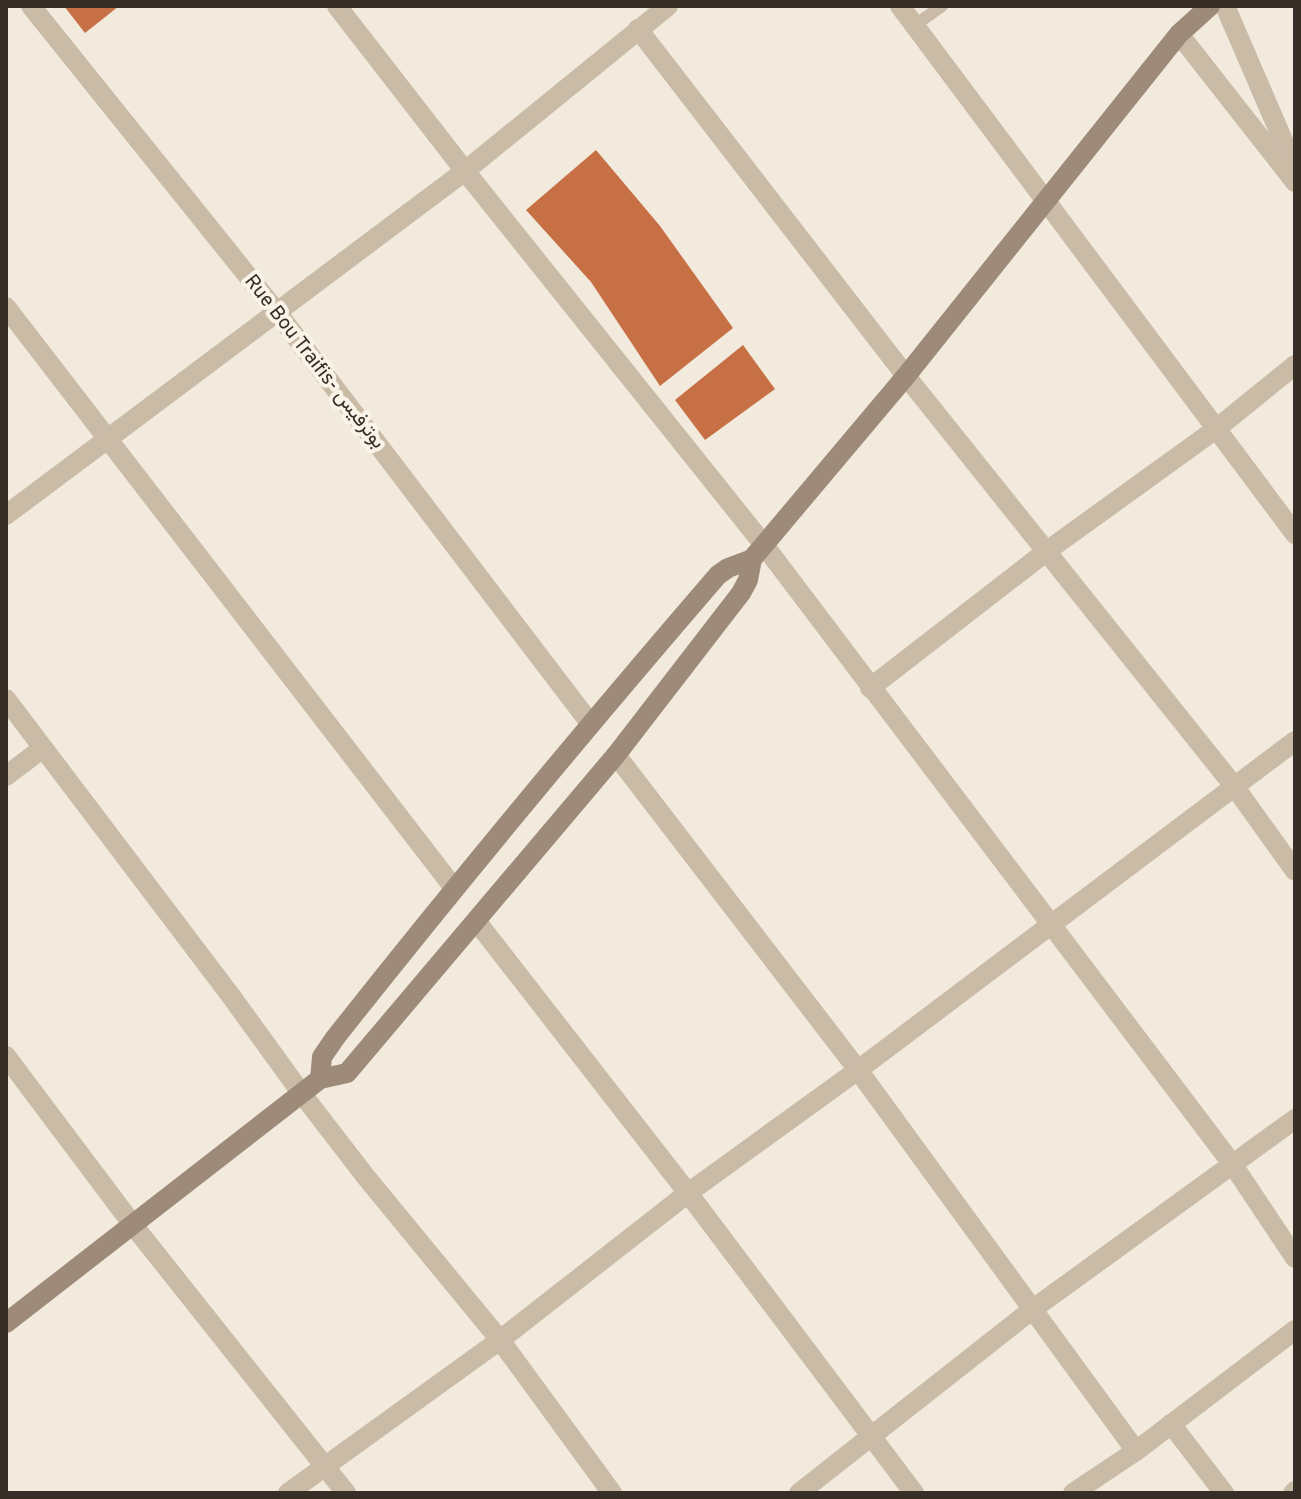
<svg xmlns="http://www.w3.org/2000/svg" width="1301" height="1499" viewBox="0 0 1301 1499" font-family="Overpass,Vazirmatn,sans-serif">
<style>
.building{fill:#c77045}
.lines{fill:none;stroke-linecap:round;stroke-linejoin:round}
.lane{stroke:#cabba7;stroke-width:12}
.street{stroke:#cabba7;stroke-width:20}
.secondary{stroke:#9e8a79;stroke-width:20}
.labels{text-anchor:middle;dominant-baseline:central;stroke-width:8;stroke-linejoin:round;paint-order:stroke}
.street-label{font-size:20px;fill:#372e28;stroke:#faf3e8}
</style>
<rect width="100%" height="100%" fill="#f2eadc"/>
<g class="building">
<path d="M64 6H119L85 33Z"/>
<path d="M596 150 660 226 733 328 660 386 591 282 526 210Z"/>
<path d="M743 345 775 389 705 440 675 400Z"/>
</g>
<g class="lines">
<path class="lane" d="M915 25 942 6"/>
<g class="street">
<path d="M31 6 276 311 590 723"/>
<path d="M337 6 465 171 764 545 1233 1165 1295 1258"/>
<path d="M900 6 1295 534"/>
<path d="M1225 6 1295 168"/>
<path d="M638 29 906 376 1234 786 1295 871"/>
<path d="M1179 34 1295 182"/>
<path d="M6 307 454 888"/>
<path d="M6 515 465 171 668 6"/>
<path d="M870 688 1047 551 1216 429 1295 365"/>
<path d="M6 699 231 996 302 1094 366 1177 500 1340 612 1493"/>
<path d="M616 755 858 1070 1136 1451"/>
<path d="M6 776 43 748"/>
<path d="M477 922 688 1193 914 1493"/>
<path d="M6 1056 133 1225 346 1493"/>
<path d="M1171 1424 1224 1493"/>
<path d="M288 1493 500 1340 688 1193 858 1070 1295 741"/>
<path d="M799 1493 1033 1309 1295 1119"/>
<path d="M1073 1493 1136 1451 1295 1330"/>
<path d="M1293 1493 1295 1491"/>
</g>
<g class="secondary">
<path d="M320 1079 322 1057 335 1038C459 881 587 727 718 575L728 568 752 559"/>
<path d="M6 1323 320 1079 347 1073 616 755 741 593 748 580 752 559 906 376 1179 34 1210 6"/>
</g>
</g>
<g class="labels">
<g class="street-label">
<text transform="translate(314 362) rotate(52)">Rue Bou Traifis- بوترفيس</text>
</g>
</g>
<rect width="1301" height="1499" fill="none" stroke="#372e28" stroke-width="16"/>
</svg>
